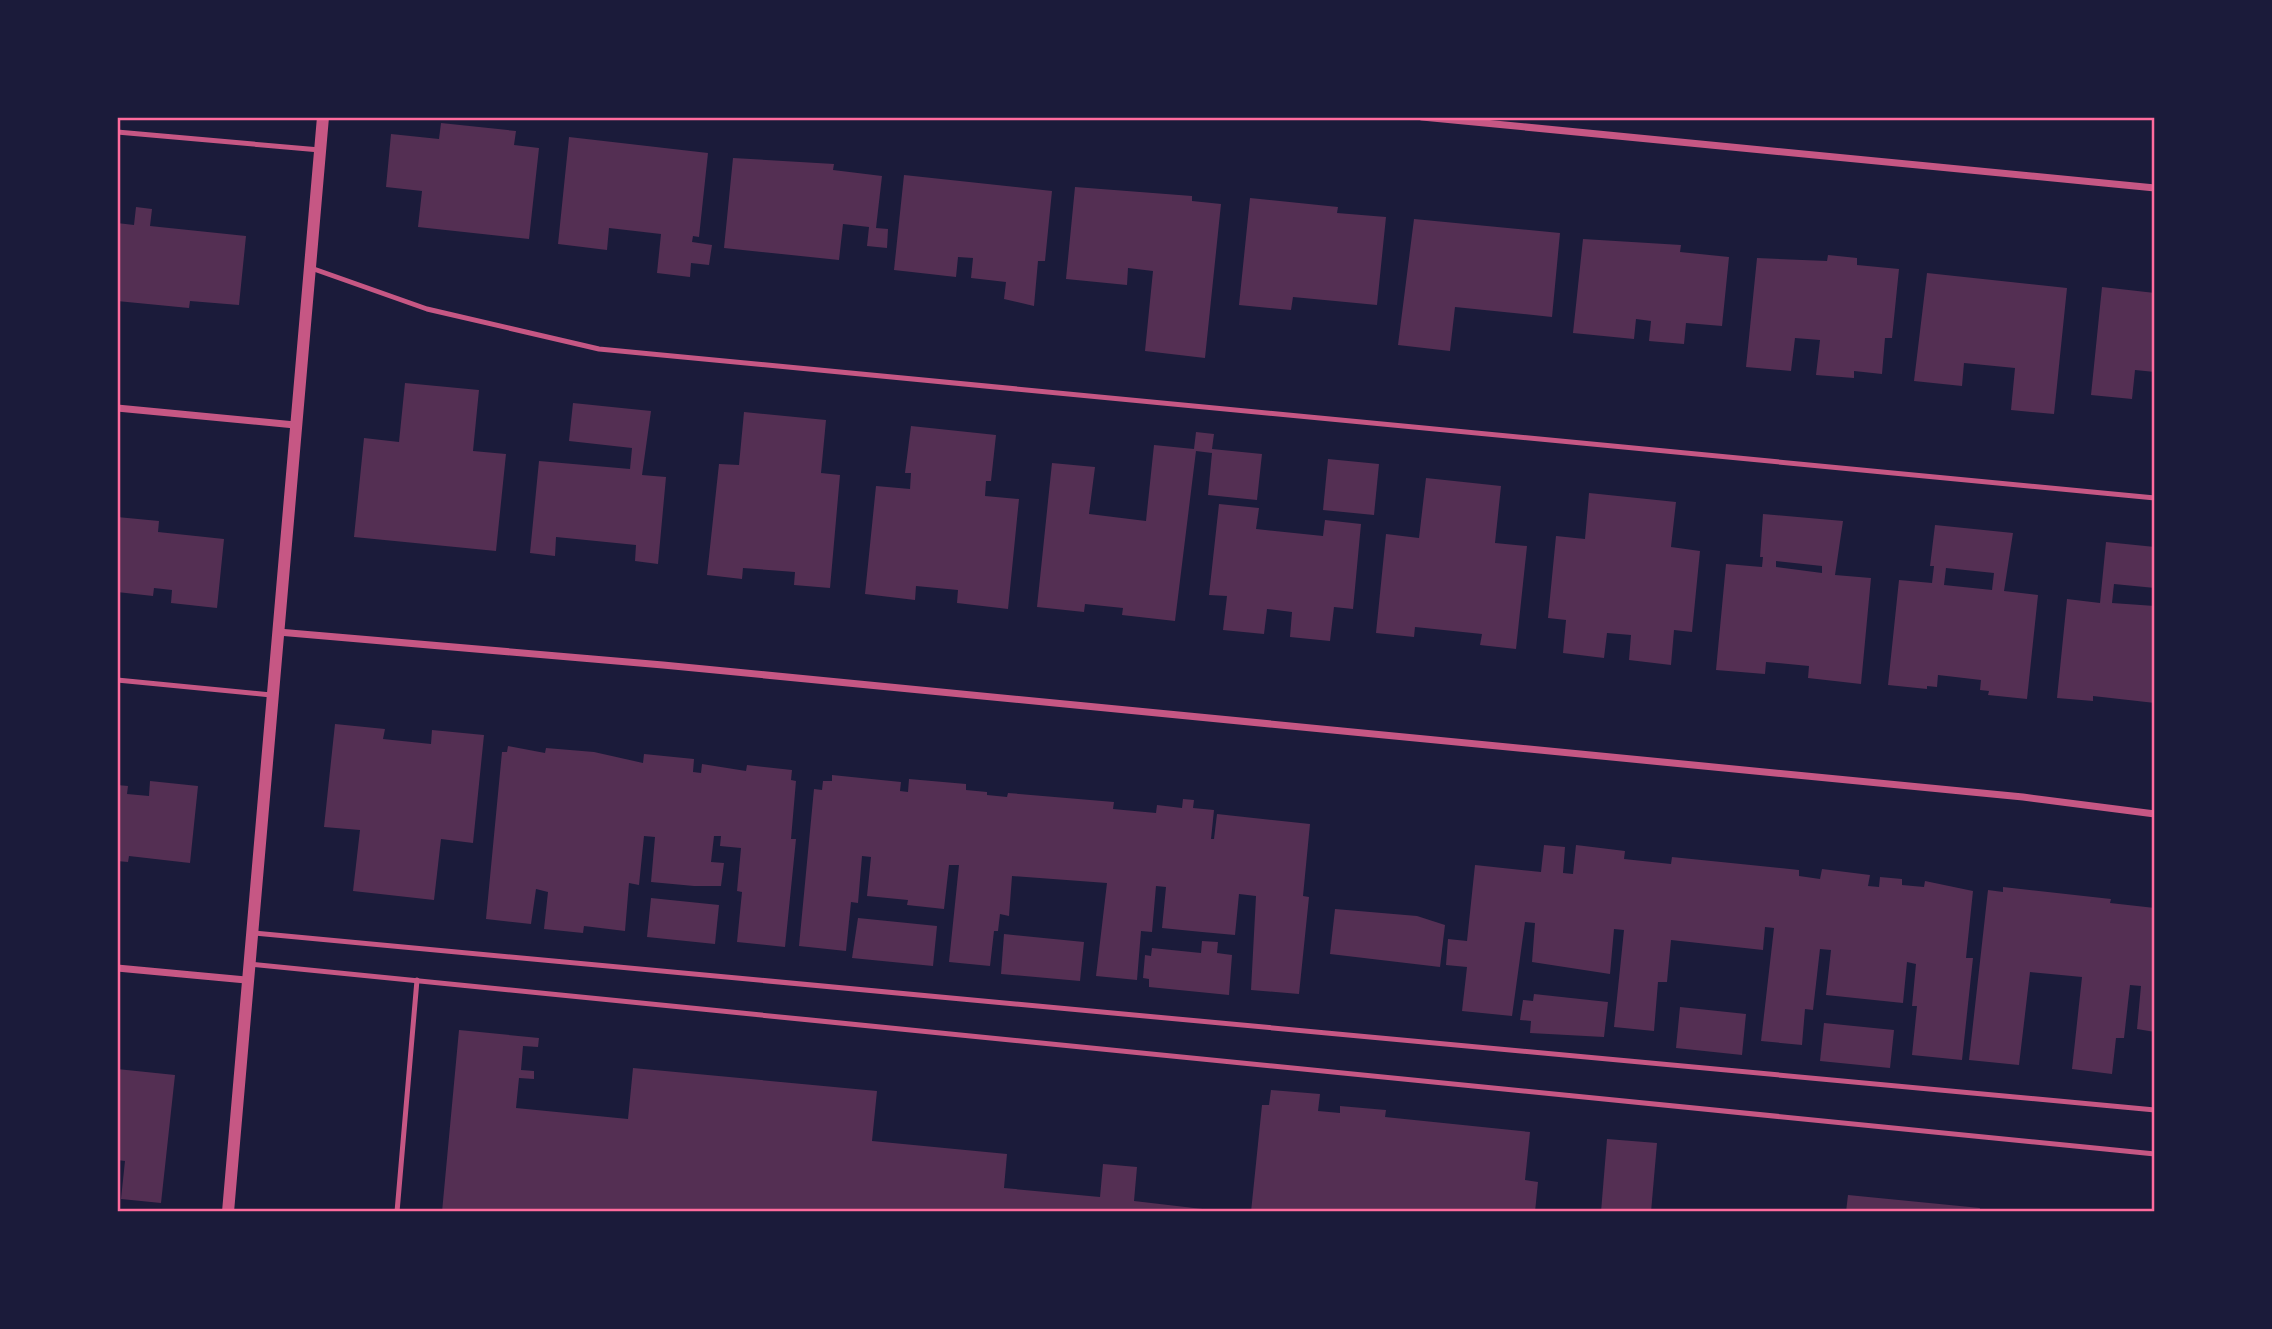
<svg xmlns="http://www.w3.org/2000/svg" width="2272" height="1329" viewBox="0 0 2272 1329" font-family="'DejaVu Sans',sans-serif">
<style>
.building{fill:#542f53;fill-rule:evenodd}
.lines{fill:none;stroke-linecap:round;stroke-linejoin:round}
.service{stroke:#c65784;stroke-width:5}
.minor{stroke:#c65784;stroke-width:7}
.tertiary{stroke:#c65784;stroke-width:12}
.neatline{fill:none;stroke:#ff6b9d;stroke-width:2.5}
</style>
<rect width="100%" height="100%" fill="#1b1b3a"/>
<g class="building">
<path d="M441 123 516 131 514 145 539 148 529 239 418 227 422 191 386 187 391 134 439 139Z"/>
<path d="M569 137 708 153 699 237 693 236 692 242 712 245 709 265 691 263 690 277 657 273 661 234 609 228 607 250 558 244Z"/>
<path d="M733 158 834 164 833 170 882 176 876 228 888 229 887 248 867 246 869 227 843 224 839 260 724 248Z"/>
<path d="M904 175 1052 191 1045 261H1038L1034 306 1004 299 1006 282 971 278 973 258 958 257 956 277 894 270Z"/>
<path d="M1075 187 1192 196V201L1221 204 1205 358 1145 351 1153 271 1128 268 1127 285 1066 279Z"/>
<path d="M1250 198 1338 207 1337 213 1386 217 1377 305 1293 297 1291 310 1239 305Z"/>
<path d="M136 207 152 209 150 226 246 236 239 305 190 301 189 308 117 301V223L134 225Z"/>
<path d="M1414 219 1560 233 1552 317 1455 307 1450 351 1398 345Z"/>
<path d="M1583 239 1681 245 1680 252 1729 257 1722 326 1686 323 1684 344 1649 341 1651 321 1636 319 1634 339 1573 333Z"/>
<path d="M1828 255 1857 258V265L1899 269 1892 338H1885L1882 374 1854 371V378L1816 375 1820 340 1795 338 1791 371 1746 367 1757 258 1827 261Z"/>
<path d="M1927 273 2067 288 2054 414 2011 410 2015 368 1964 363 1962 386 1914 381Z"/>
<path d="M2102 287 2155 293V372L2135 370 2132 399 2091 395Z"/>
<path d="M405 383 479 390 473 451 506 454 496 551 354 537 364 438 399 442Z"/>
<path d="M573 403 651 411 642 475 666 477 658 564 635 561 636 545 556 537 555 556 530 553 539 461 630 469 632 448 569 441Z"/>
<path d="M744 412 826 420 821 473 840 475 830 588 794 585 795 572 743 568 742 579 707 575 719 464 739 465Z"/>
<path d="M911 426 996 435 991 481H986L985 496 1019 499 1008 609 957 603 958 590 916 586 915 600 865 594 876 486 910 489 911 473H905Z"/>
<path d="M1196 432 1214 434 1212 449 1262 454 1257 500 1208 495 1212 453 1196 451 1175 621 1122 615 1123 608 1085 604 1084 612 1037 607 1052 463 1095 467 1089 514 1146 521 1154 445 1194 449Z"/>
<path d="M1328 459 1379 464 1374 515 1323 510Z"/>
<path d="M1426 478 1501 486 1495 543 1527 546 1516 649 1480 645 1482 634 1415 627 1414 637 1376 633 1386 534 1419 538Z"/>
<path d="M1589 493 1676 502 1671 547 1700 551 1692 632 1674 630 1671 665 1629 660 1631 635 1607 633 1604 658 1563 653 1566 620 1548 618 1556 536 1585 539Z"/>
<path d="M1219 504 1259 508 1256 529 1323 536 1325 520 1361 524 1353 609 1334 607 1330 641 1290 637 1292 612 1267 609 1264 634 1223 630 1227 596 1209 595Z"/>
<path d="M1763 514 1843 521 1835 575 1871 578 1861 684 1808 678 1809 666 1766 662 1765 674 1716 670 1726 564 1762 567 1763 557H1760ZM1776 561 1822 566V573L1776 567Z"/>
<path d="M117 517 159 521 158 532 224 539 217 608 171 603 172 590 154 588 153 596 117 592Z"/>
<path d="M1935 525 2013 533 2004 591 2038 595 2027 699 1988 695 1989 691 1980 690 1981 680 1938 675 1937 687 1927 686V689L1888 685 1899 580 1932 583 1934 566H1930ZM1946 568 1994 573 1992 590 1944 585Z"/>
<path d="M2106 542 2155 547V588L2114 584 2112 603 2155 606V703L2093 696V701L2057 698 2067 599 2100 603Z"/>
<path d="M335 724 385 729 383 739 431 744 432 730 484 735 473 843 441 839 434 900 353 891 360 830 324 827Z"/>
<path d="M508 746 545 753 546 748 594 752 643 763 644 754 694 759 693 772 701 773 702 764 746 771 747 765 792 770 791 780 796 781 791 839H796L785 947 737 942 742 892 737 891 741 848 720 846 721 836H714L711 862 724 863 721 886H694L651 882 655 837 644 836 639 885 629 883 625 931 584 926 583 933 544 929 548 892 536 889 531 924 486 919 502 752H507Z"/>
<path d="M832 775 901 782 900 791 908 792 909 779 966 784V790L987 792V795L1007 797 1008 793 1114 802 1113 809 1156 813 1157 805 1182 808 1183 799 1194 800 1193 808 1214 810 1211 839H1214L1217 814 1310 824 1303 896 1309 897 1299 994 1251 990 1256 896 1239 894 1235 935 1202 932 1162 928 1166 887 1156 886 1152 932 1141 931 1137 980 1096 976 1107 883 1012 876 1009 916 1000 914 998 931H994L990 966 949 962 959 865H949L944 909 907 905 908 900 867 896 871 857 862 856 858 903 851 902 846 951 799 946 814 789 822 790 823 781H832Z"/>
<path d="M150 781 198 786 190 863 129 856 128 862 117 861V785L128 786 127 794 149 796Z"/>
<path d="M1544 845 1565 847 1563 873 1573 874 1576 845 1625 851 1624 859 1671 864 1672 857 1799 870V876L1820 879 1822 869 1870 875 1868 886 1879 887 1880 877 1902 879V885L1924 887 1925 881 1973 891 1966 958H1973L1962 1060 1912 1055 1917 1006H1912L1916 964 1907 962 1903 1003 1826 995 1831 950 1820 949 1813 1010 1805 1009 1802 1045 1761 1041 1774 928 1765 927 1763 950 1671 940 1667 982H1658L1654 1031 1614 1027 1624 930 1614 929 1610 974 1532 962 1535 923 1525 922 1512 1016 1462 1011 1467 967 1446 965 1448 939 1467 941 1475 865 1541 872Z"/>
<path d="M2003 887 2111 899 2110 903 2155 908V1032L2137 1029 2141 986 2130 985 2124 1038H2116L2112 1074 2072 1069 2082 977 2030 972 2019 1065 1969 1060 1988 890 2003 892Z"/>
<path d="M651 898 719 905 715 944 647 937Z"/>
<path d="M1335 909 1417 916 1445 925 1440 967 1330 954Z"/>
<path d="M858 918 937 926 933 966 852 958Z"/>
<path d="M1004 934 1084 942 1080 981 1001 974Z"/>
<path d="M1202 941 1218 942 1217 953 1232 955 1229 995 1149 987V979L1143 978 1145 955 1151 956 1152 948 1201 953Z"/>
<path d="M1534 994 1608 1002 1604 1037 1530 1033 1531 1021 1520 1020 1523 1000 1533 1001Z"/>
<path d="M1680 1007 1746 1014 1742 1055 1676 1048Z"/>
<path d="M1824 1023 1894 1030 1890 1068 1820 1061Z"/>
<path d="M459 1030 539 1038 538 1047 523 1046 521 1070 534 1071V1079L519 1078 516 1108 628 1119 633 1068 877 1091 872 1141 1007 1154 1004 1188 1100 1197 1103 1164 1137 1167 1134 1201 1228 1212H442Z"/>
<path d="M117 1069 175 1075 161 1203 121 1199 125 1161 117 1160Z"/>
<path d="M1271 1090 1320 1094 1318 1111 1340 1113V1106L1386 1110 1385 1117 1530 1132 1525 1180 1538 1182 1535 1212H1251L1262 1105H1269Z"/>
<path d="M1607 1139 1657 1143 1651 1212H1601Z"/>
<path d="M1848 1195 1980 1208 1979 1212H1846Z"/>
</g>
<g class="lines">
<g class="service">
<path d="M117 132 320 150"/>
<path d="M311 268 427 309 599 349 2155 498"/>
<path d="M117 680 271 695"/>
<path d="M253 933 2155 1110"/>
<path d="M249 964 2155 1154"/>
<path d="M397 1212 417 980"/>
</g>
<g class="minor">
<path d="M1422 117 2155 188"/>
<path d="M117 408 295 425"/>
<path d="M278 632 663 665 2023 797 2155 814"/>
<path d="M117 968 246 980"/>
</g>
<path class="tertiary" d="M228 1212 323 117"/>
</g>
<rect width="2272" height="1329" fill="none" stroke="#1b1b3a" stroke-width="238"/>
<rect x="119" y="119" width="2034" height="1091" class="neatline"/>
</svg>
